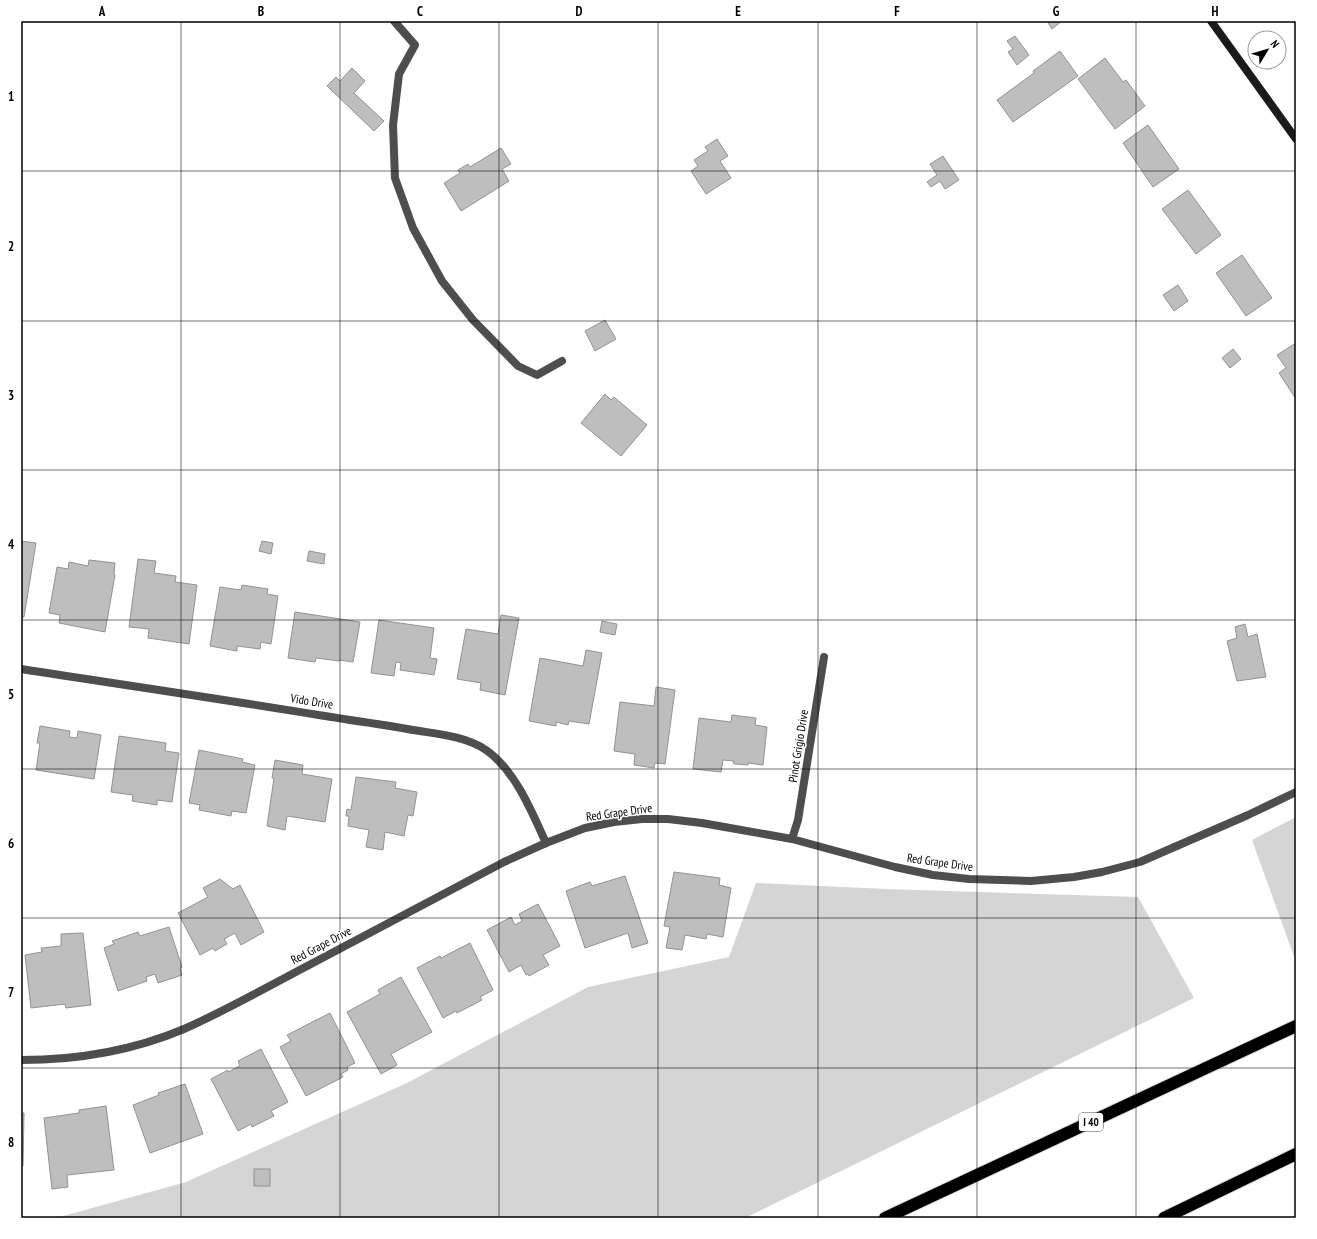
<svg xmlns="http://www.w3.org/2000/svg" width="1317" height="1239" viewBox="0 0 1317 1239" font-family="'PT Sans Narrow',sans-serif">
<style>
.green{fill:#d5d5d5}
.building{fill:#bebebe;stroke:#929292}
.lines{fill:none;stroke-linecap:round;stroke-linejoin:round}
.highway-casing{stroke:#dbdbdb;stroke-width:14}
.lane{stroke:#4e4e4e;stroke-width:8}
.street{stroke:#4e4e4e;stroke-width:8}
.secondary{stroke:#1b1b1b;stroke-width:8}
.highway{stroke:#000;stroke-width:12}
.grid{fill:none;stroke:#000;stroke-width:1;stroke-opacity:0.55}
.labels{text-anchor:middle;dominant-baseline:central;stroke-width:3;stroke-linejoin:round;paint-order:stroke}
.shield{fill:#fff;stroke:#4c4c4c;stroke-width:1}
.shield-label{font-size:11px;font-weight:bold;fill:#000}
.street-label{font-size:12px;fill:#000;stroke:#fff}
.neatline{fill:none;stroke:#000;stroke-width:1.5}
.grid-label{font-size:13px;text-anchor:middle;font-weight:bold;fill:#000}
</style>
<rect width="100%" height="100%" fill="#fff"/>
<g class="green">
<path d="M1296 817V962L1252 840Z"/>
<path d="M756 883 886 889 1138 897 1194 998 745 1218H56L186 1182 407 1083 588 987 729 957Z"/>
</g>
<g class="building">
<path d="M1047 21H1062L1052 29Z"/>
<path d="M1015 36 1029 55 1017 65 1008 52 1013 49 1007 41Z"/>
<path d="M1060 51 1078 76 1013 122 997 100 1034 73 1033 71Z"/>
<path d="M1105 58 1123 82 1126 80 1145 106 1115 129 1078 79Z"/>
<path d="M352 68 365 81 354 93 384 121 374 131 327 86 336 77 340 81Z"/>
<path d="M1148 125 1179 169 1153 187 1123 143Z"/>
<path d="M717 139 728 156 720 161 731 178 706 194 691 171 698 166 694 160 708 151 705 147Z"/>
<path d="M501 148 511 164 502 169 509 181 461 211 444 183 460 173 458 170 468 164 470 167Z"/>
<path d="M943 156 959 180 945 189 940 181 931 187 927 182 937 175 930 164Z"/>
<path d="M1188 190 1221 235 1196 254 1162 209Z"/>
<path d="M1242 255 1272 298 1246 316 1216 273Z"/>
<path d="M1178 285 1188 301 1174 311 1163 295Z"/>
<path d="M605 320 616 339 595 351 585 331Z"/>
<path d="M1296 343V399L1279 373 1286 368 1277 355Z"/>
<path d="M1233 349 1241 359 1230 368 1222 358Z"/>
<path d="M605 394 611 400 614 397 647 425 621 456 581 423Z"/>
<path d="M21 541 36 543 24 617H21Z"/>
<path d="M262 541 273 543 271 554 259 551Z"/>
<path d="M309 551 325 554 324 564 307 561Z"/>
<path d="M138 559 156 561 154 573 176 576 175 582 197 585 189 644 148 638 149 629 129 627Z"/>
<path d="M89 560 115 563 114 574 115 575 105 632 59 623 60 615 49 613 57 567 68 569 69 562 88 566Z"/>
<path d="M242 585 268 589 267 594 278 596 271 644 261 642 260 649 237 646V651L210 646 220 587 241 590Z"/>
<path d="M295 612 360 622 353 662 339 660V661L316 658 315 662 288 658Z"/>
<path d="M501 615 519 618 505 695 480 690 481 683 457 679 466 629 498 634Z"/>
<path d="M379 620 434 628 430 658 437 659 434 675 400 670 401 663 396 662 394 676 371 673Z"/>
<path d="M602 621 617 624 615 635 600 632Z"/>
<path d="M1245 624 1248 637 1257 634 1266 677 1237 681 1227 641 1237 638 1235 627Z"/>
<path d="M586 650 602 653 589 724 569 721 568 725 556 722V726L529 721 540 658 583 666Z"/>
<path d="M656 687 675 690 665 764 655 763 654 768 634 765 635 754 614 751 620 702 654 706Z"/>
<path d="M732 715 756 718 755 725 767 727 763 765 748 763V765L735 764 733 763 734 761 723 760 721 772 693 769 699 718 731 722Z"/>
<path d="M40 726 70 731 69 737 77 738 78 731 101 735 94 779 36 770 40 743H37Z"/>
<path d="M119 736 166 743 165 751 179 753 172 802 157 800V805L132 801 133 795 111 792Z"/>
<path d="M199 750 243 759 242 762 255 765 246 813 232 811 231 816 199 810 200 805 189 803Z"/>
<path d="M275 760 303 765 302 774 332 779 325 822 287 816 285 830 267 826 274 778H272Z"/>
<path d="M356 777 396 782 395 788 417 792 413 816 408 815 404 836 385 832 383 850 366 847 369 830 348 826 349 816H346L347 809 351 810Z"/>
<path d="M674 872 720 878 719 885 731 888 723 937 707 934 706 939 685 935 682 950 666 948 670 927 664 926Z"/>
<path d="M625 876 648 943 632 948 628 933 585 948 566 891 590 882 592 886Z"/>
<path d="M220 879 233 889 240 885 264 932 241 945 235 933 224 939 227 944 215 951 213 948 200 955 178 913 208 897 203 888Z"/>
<path d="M538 904 560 946 543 955 549 965 529 976 528 974 526 975 521 965 509 972 487 930 511 917 515 925 522 921 519 914Z"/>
<path d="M169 927 182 967 180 968 182 975 158 983 155 974 146 977 147 981 118 991 104 948 114 944 112 941 138 932 140 936Z"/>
<path d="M83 933 91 1005 66 1008 65 1004 31 1008 25 955 42 952 41 948 61 946V934Z"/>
<path d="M470 943 493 990 480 997 482 1000 457 1013 456 1011 443 1018 417 968 440 956 441 958Z"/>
<path d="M401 977 432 1032 391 1054 397 1065 381 1074 347 1012 380 994 378 990Z"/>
<path d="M330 1013 355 1063 347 1067 348 1070 341 1074 343 1077 306 1096 280 1047 291 1041 287 1035Z"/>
<path d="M261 1049 288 1102 271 1111 274 1116 252 1127 251 1124 238 1131 211 1079 228 1070V1072L240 1066 238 1061Z"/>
<path d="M185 1084 203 1134 150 1153 133 1105 159 1095 158 1093Z"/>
<path d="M106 1106 114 1170 67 1175 68 1187 52 1189 44 1118 79 1113V1110Z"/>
<path d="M21 1113H24L23 1166H21Z"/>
<rect x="254" y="1169" width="16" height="17"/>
</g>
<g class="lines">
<g class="highway-casing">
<g id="highway">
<path d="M885 1218 1296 1026"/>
<path d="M1164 1218 1296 1154"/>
</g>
</g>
<path class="lane" d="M394 21 415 45 399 74 393 125 395 178 413 228 442 281 473 320 518 366 537 375 562 361"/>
<g class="street">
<path d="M21 669C131 686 241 702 350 720 371 723 392 726 413 730 437 734 465 736 486 750 515 770 532 812 546 843"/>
<path d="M792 839 798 820 824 657"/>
<path d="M21 1060C77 1060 132 1051 184 1029 227 1010 269 986 311 964 375 930 439 896 504 862L546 843 585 828 614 822 642 819H668L702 823 792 839 895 867 933 875 969 879 1031 881 1074 877 1102 872 1140 862 1248 815 1296 792"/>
</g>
<path class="secondary" d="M1211 21 1296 139"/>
<use href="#highway" class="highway"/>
</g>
<path class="grid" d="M181 21V1218M340 21V1218M499 21V1218M658 21V1218M818 21V1218M977 21V1218M1136 21V1218M21 171H1296M21 321H1296M21 470H1296M21 620H1296M21 769H1296M21 918H1296M21 1068H1296"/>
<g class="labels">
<rect class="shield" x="1079" y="1113" width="24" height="18" rx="3"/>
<g class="shield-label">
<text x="1091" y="1122">I 40</text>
</g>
<g class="street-label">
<text transform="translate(312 701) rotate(9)">Vido Drive</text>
<text transform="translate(798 746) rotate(-81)">Pinot Grigio Drive</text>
<text transform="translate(619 812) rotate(-8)">Red Grape Drive</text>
<text transform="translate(940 862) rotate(8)">Red Grape Drive</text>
<text transform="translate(321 945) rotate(-28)">Red Grape Drive</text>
</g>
</g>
<rect width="1317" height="1239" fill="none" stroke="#ffffff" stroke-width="44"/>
<g transform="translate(1267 50) rotate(52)"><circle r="19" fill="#ffffff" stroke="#999999"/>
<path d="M0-3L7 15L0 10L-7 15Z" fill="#000000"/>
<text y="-6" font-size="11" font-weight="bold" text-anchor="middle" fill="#000000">N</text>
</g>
<rect x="22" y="22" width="1273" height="1195" class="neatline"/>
<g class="grid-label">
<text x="102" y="16">A</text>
<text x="261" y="16">B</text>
<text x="420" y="16">C</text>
<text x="579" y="16">D</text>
<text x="738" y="16">E</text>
<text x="897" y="16">F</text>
<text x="1056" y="16">G</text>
<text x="1215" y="16">H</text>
<text x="11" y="101">1</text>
<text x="11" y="251">2</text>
<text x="11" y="400">3</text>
<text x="11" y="549">4</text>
<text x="11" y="699">5</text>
<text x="11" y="848">6</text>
<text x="11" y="997">7</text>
<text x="11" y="1147">8</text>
</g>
</svg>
